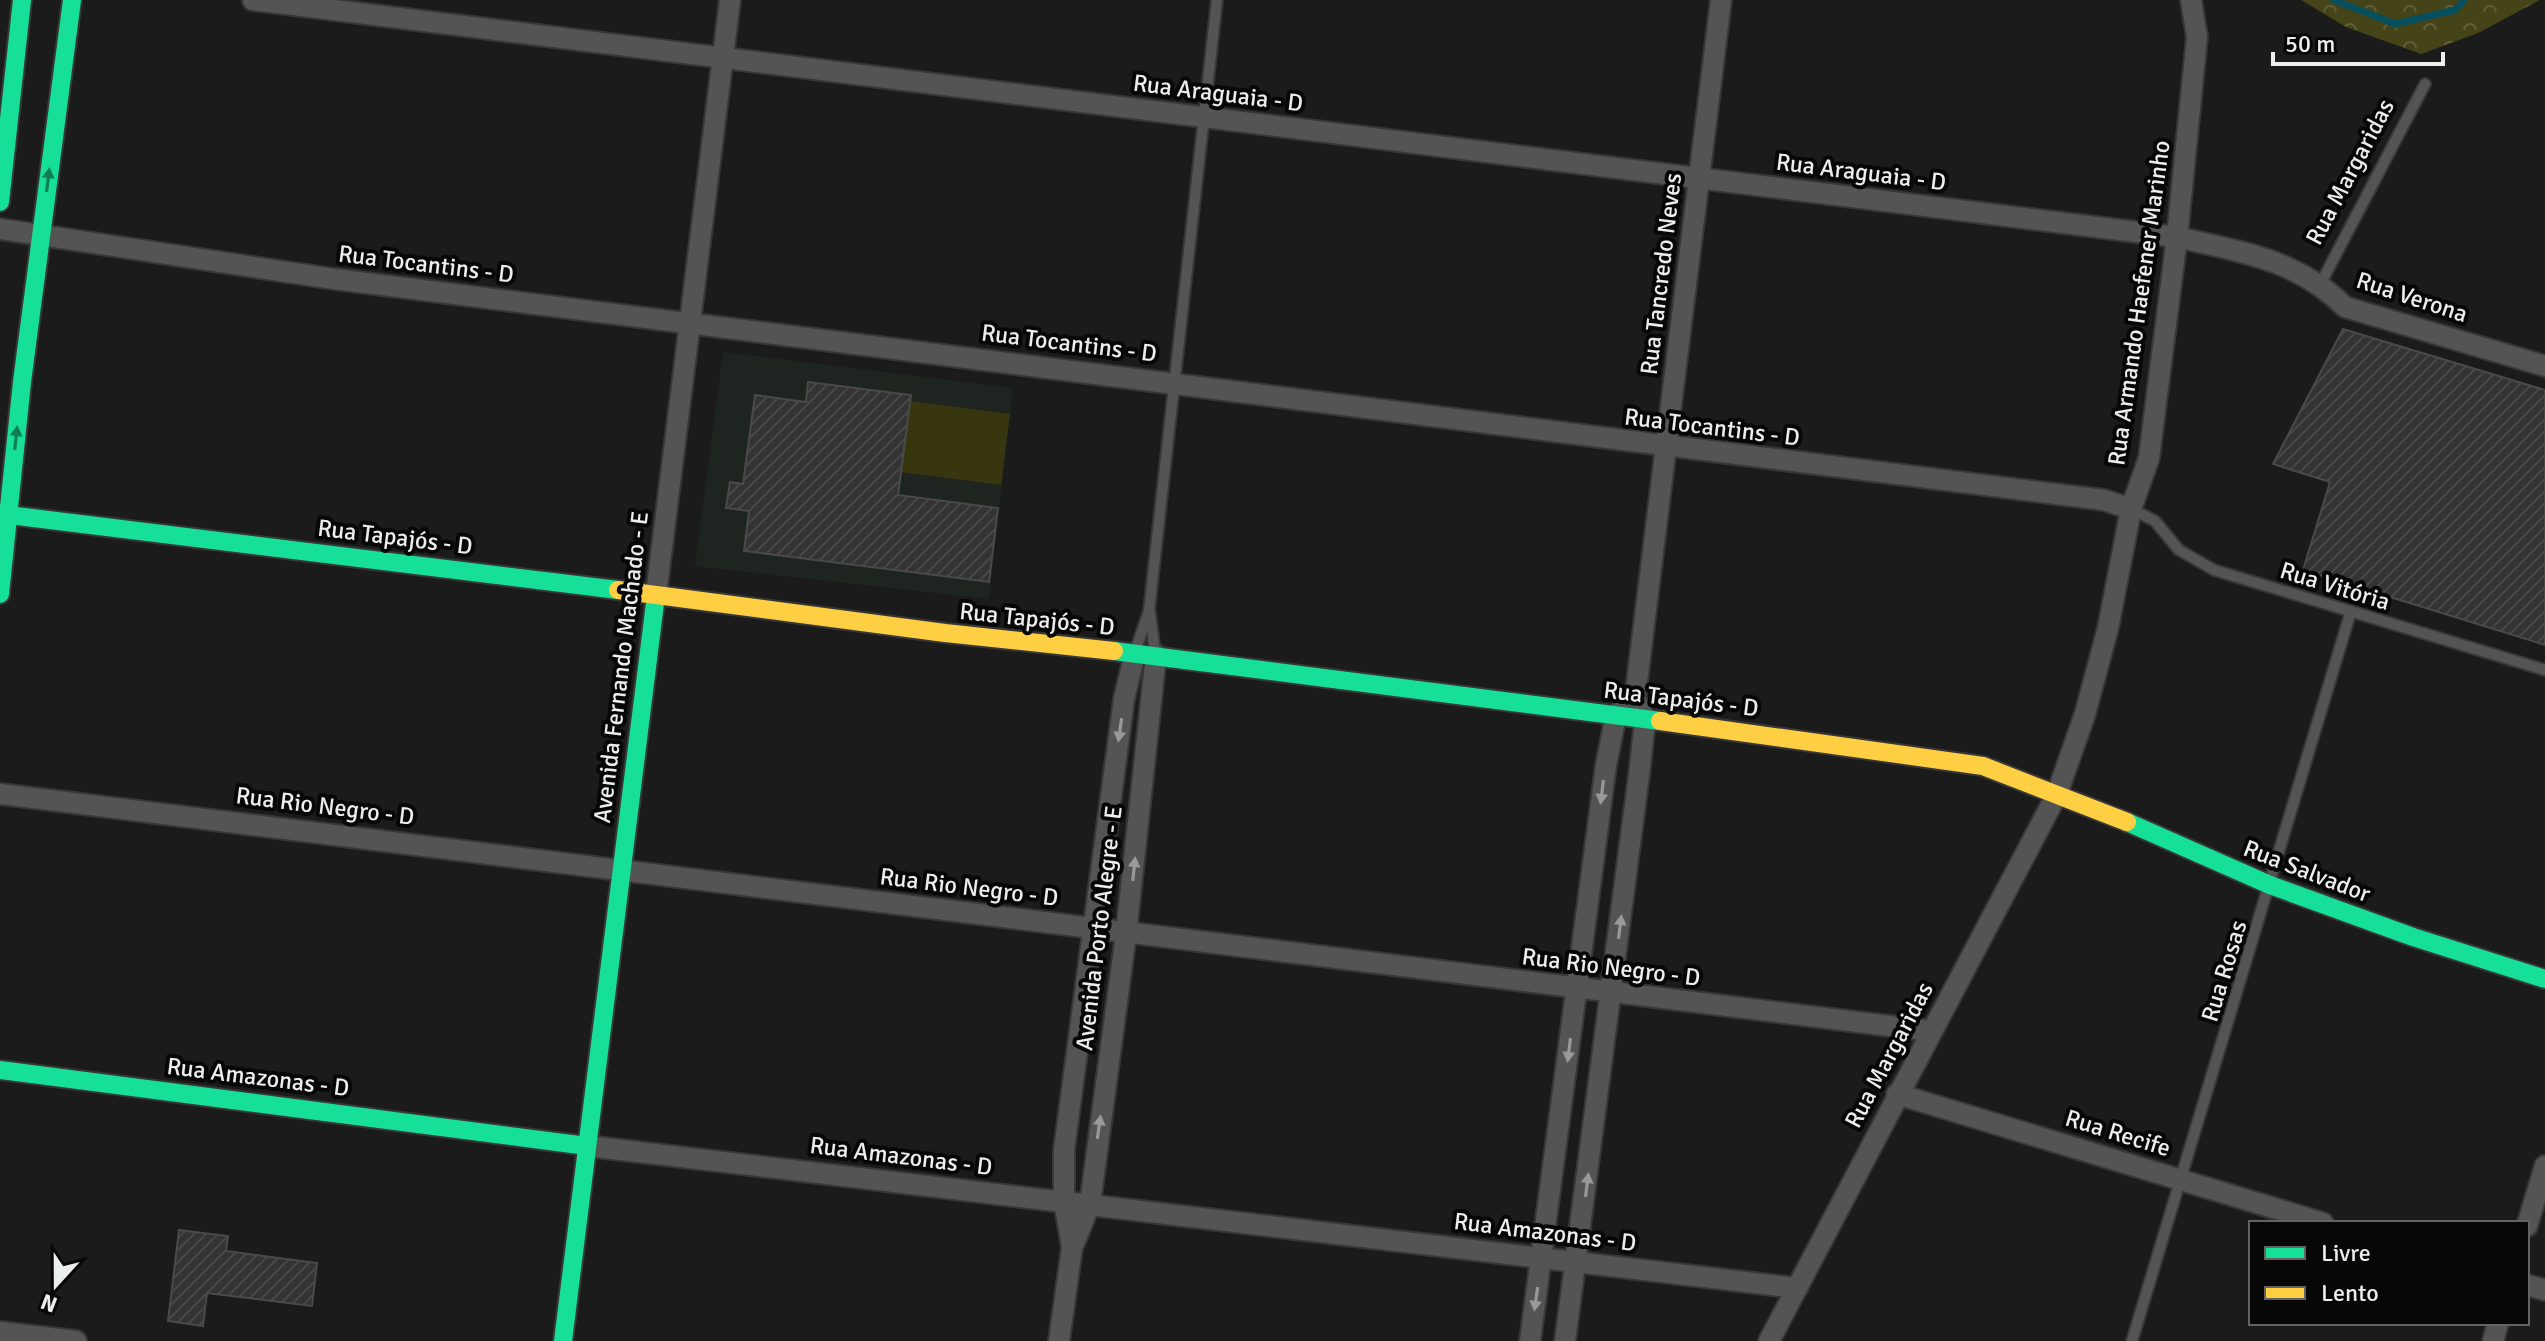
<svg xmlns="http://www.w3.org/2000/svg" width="2545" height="1341" viewBox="0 0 2545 1341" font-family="Signika,sans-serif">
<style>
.built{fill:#1e2521}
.forest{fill:url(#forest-crowns)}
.pitch{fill:#38360f}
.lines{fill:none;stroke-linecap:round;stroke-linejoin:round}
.stream{stroke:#074f5c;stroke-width:7}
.building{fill:url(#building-hatch);stroke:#4a4a4a;stroke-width:2}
.lane-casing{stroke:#373737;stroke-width:14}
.street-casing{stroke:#373737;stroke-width:24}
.fast-casing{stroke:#373737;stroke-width:22}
.slow-casing{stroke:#373737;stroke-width:22}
.lane{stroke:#535453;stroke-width:10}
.street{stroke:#535453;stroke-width:20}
.fast{stroke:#16e098;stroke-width:18}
.slow{stroke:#ffcf43;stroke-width:18}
.oneway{fill:#0f7e56}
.oneway2{fill:#989998}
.labels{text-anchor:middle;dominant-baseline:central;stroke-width:8;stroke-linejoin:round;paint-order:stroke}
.street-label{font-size:24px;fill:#eceeed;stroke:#060706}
</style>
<defs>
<pattern id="forest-crowns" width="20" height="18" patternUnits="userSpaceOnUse" patternTransform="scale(2)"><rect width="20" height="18" fill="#454418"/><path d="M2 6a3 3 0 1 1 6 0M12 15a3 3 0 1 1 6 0" fill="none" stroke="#605f3a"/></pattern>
<pattern id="building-hatch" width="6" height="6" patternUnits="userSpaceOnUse" patternTransform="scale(2)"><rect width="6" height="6" fill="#333"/><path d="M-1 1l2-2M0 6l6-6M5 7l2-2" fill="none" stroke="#474747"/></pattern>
</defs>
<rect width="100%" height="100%" fill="#1b1b1b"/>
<path class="built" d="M723 352 1013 388 989 599 695 566Z"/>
<path class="forest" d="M2301 0H2540L2478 33 2421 54 2346 27Z"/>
<path class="pitch" d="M910 401 1010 414 1001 485 901 472Z"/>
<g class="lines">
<path class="stream" d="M2334 0 2395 24 2455 10 2464 0"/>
</g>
<g class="building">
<path d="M2343 329 2545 390V645L2303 570 2330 482 2273 464Z"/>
<path d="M808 382 911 395 898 495 998 508 989 582 744 551 749 511 726 508 730 482 743 484 755 395 806 402Z"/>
<path d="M179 1230 228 1236 226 1251 317 1263 312 1306 207 1293 203 1326 168 1321Z"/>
</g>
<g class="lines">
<g class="lane-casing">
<g id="lane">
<path d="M2321 283 2425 84"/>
<path d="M2131 509 2155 521 2179 550 2214 570 2545 670"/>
<path d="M1150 613 1155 652"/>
<path d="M1135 652 1149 611 1217 0"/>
<path d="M2132 1341 2351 611"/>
</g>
</g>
<g class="street-casing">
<g id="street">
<path d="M253 0 2177 237C2241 252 2297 259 2345 307L2545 366"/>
<path d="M0 229 334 279 2104 500 2131 509"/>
<path d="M656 595 730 0"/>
<path d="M0 794 1931 1031"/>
<path d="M1897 1094 2323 1223"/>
<path d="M587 1146 1797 1288"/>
<path d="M2527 1226 2545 1166"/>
<path d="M1072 1247 1064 1201V1150L1124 699 1135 653"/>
<path d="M2527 1285 2545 1290"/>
<path d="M0 1332 76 1341"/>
<path d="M1059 1341 1072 1248 1090 1204 1126 934 1156 655"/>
<path d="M1530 1341 1606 765 1616 715 1625 707"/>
<path d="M1565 1341 1640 767 1645 720 1635 698 1721 0"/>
<path d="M1769 1341 2057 794 2085 714 2108 628 2131 509 2149 458 2177 237 2197 37 2191 0"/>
<path d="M2493 1341 2498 1323"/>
</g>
</g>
<g class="fast-casing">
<g id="fast">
<path d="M0 202 22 0"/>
<path d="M0 514 618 590"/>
<path d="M0 594 22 382 72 0"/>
<path d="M1114 651 1660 721"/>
<path d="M2127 822 2270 885 2413 937 2545 979"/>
<path d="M0 1070 587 1146"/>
<path d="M563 1341 656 595"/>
</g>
</g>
<g class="slow-casing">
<g id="slow">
<path d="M618 590 945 633 1114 651"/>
<path d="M1660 721 1983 766 2127 822"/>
</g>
</g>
<use href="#lane" class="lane"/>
<use href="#street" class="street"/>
<use href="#fast" class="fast"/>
<use href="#slow" class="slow"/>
</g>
<defs><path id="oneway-solid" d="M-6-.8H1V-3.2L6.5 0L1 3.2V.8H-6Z" transform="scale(2)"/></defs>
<g class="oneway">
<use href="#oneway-solid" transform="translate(48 180) rotate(-83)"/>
<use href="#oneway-solid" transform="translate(16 438) rotate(-84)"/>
</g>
<g class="oneway2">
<use href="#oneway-solid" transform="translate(1120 730) rotate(98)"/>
<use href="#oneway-solid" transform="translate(1602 792) rotate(97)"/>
<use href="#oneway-solid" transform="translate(1134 869) rotate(-84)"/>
<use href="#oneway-solid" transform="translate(1620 927) rotate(-83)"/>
<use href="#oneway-solid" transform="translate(1569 1050) rotate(97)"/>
<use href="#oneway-solid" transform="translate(1099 1127) rotate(-82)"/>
<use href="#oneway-solid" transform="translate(1587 1185) rotate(-83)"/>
<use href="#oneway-solid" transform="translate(1536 1299) rotate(98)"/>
</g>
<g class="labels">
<g class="street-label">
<text transform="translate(1218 93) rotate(7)">Rua Araguaia - D</text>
<text transform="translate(1861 172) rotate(7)">Rua Araguaia - D</text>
<text transform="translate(2350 172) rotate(-62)">Rua Margaridas</text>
<text transform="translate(426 264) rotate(7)">Rua Tocantins - D</text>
<text transform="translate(1661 274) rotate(-83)">Rua Tancredo Neves</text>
<text transform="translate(2412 297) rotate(18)">Rua Verona</text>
<text transform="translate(2139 303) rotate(-82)">Rua Armando Haefener Marinho</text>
<text transform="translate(1069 343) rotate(7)">Rua Tocantins - D</text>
<text transform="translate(1712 427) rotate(7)">Rua Tocantins - D</text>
<text transform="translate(395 537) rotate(7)">Rua Tapajós - D</text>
<text transform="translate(2335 586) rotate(17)">Rua Vitória</text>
<text transform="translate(1037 619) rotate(6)">Rua Tapajós - D</text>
<text transform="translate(621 667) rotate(-83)">Avenida Fernando Machado - E</text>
<text transform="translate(1681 699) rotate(7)">Rua Tapajós - D</text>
<text transform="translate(325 806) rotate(7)">Rua Rio Negro - D</text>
<text transform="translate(2307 871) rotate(21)">Rua Salvador</text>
<text transform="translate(969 887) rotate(7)">Rua Rio Negro - D</text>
<text transform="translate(1099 928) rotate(-83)">Avenida Porto Alegre - E</text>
<text transform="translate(1611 967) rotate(7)">Rua Rio Negro - D</text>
<text transform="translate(2224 971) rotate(-73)">Rua Rosas</text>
<text transform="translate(1889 1055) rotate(-62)">Rua Margaridas</text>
<text transform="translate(258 1077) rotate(7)">Rua Amazonas - D</text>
<text transform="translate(2118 1133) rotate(17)">Rua Recife</text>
<text transform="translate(901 1156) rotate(7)">Rua Amazonas - D</text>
<text transform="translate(1545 1232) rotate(7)">Rua Amazonas - D</text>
</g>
</g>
<rect x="2249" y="1221" width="280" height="104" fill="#060706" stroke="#626362" stroke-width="2"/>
<rect x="2265" y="1247" width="40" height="12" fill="#16e098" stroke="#626362" stroke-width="2"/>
<text x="2321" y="1261" font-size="24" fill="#eceeed">Livre</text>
<rect x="2265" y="1287" width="40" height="12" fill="#ffcf43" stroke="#626362" stroke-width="2"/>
<text x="2321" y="1301" font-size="24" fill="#eceeed">Lento</text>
<g transform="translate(56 1285) rotate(201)" stroke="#060706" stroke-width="6" paint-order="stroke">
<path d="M0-6L14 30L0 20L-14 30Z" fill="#eceeed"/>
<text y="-12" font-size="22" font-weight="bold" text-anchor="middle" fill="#eceeed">N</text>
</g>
<path d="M2273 52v12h170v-12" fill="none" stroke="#eceeed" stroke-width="4"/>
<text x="2285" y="52" font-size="24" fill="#eceeed" stroke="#060706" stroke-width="6" paint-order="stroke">50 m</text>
</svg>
